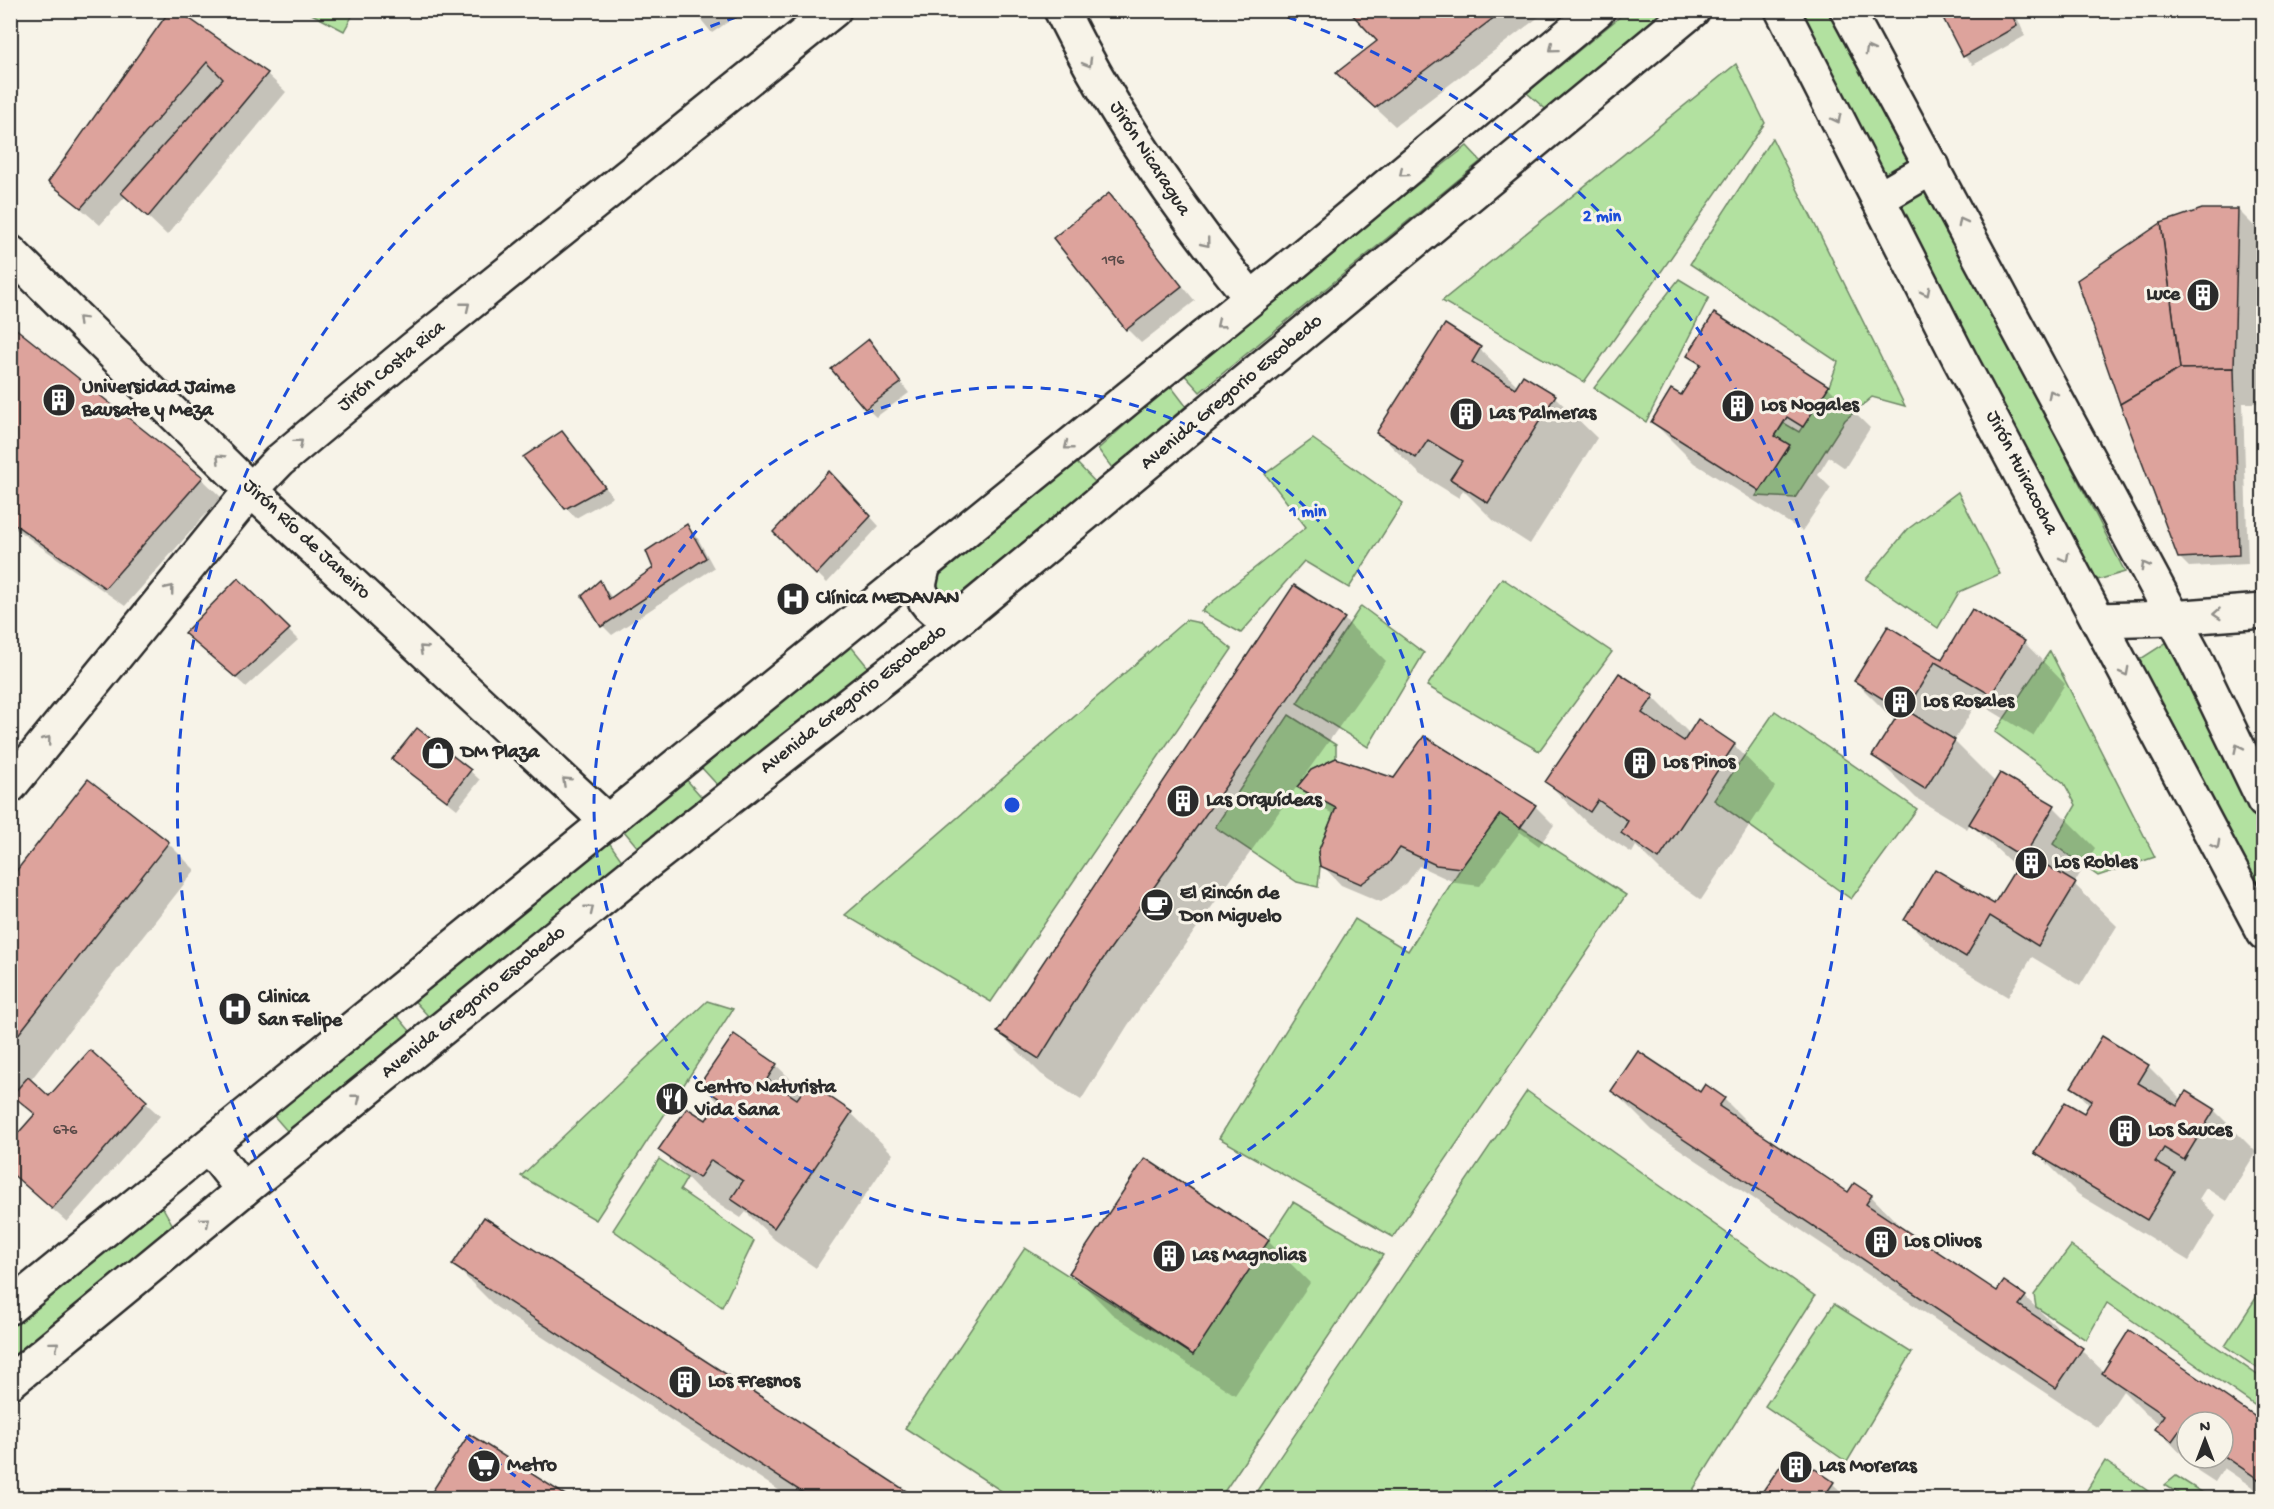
<svg xmlns="http://www.w3.org/2000/svg" width="2274" height="1509" viewBox="0 0 2274 1509" font-family="'Gochi Hand',sans-serif">
<style>
.green{fill:#b2e1a0;stroke:#6e8666;stroke-width:1.5}
.shadow{fill:#0003;fill-rule:evenodd}
.building{fill:#dda39c;stroke:#2b2b2b;stroke-width:1.5}
.lines{fill:none;stroke-linecap:round;stroke-linejoin:round}
.minor-casing{stroke:#2b2b2b;stroke-width:38}
.minor{stroke:#f7f3e8;stroke-width:33}
.oneway{stroke:#918f8a}
.ring{fill:none;stroke:#1d4ed8;stroke-width:3;stroke-dasharray:10 8}
.labels{text-anchor:middle;dominant-baseline:central;stroke-width:6;stroke-linejoin:round;paint-order:stroke}
.number-label{font-size:16px;fill:#584947}
.street-label{font-size:20px;fill:#2b2b2b;stroke:#f7f3e8}
.poi-label{font-size:20px;font-weight:bold;fill:#2b2b2b;stroke:#f7f3e8;text-anchor:start}
.centre{fill:#1d4ed8;stroke:#f7f3e8;stroke-width:3}
.ring-label{font-size:18px;text-anchor:middle;font-weight:bold;fill:#1d4ed8;stroke:#f7f3e8;stroke-width:6;stroke-linejoin:round;paint-order:stroke}
</style>
<rect width="100%" height="100%" fill="#f7f3e8"/>
<filter id="ink" filterUnits="userSpaceOnUse"><feTurbulence type="fractalNoise" baseFrequency=".0167" numOctaves="2"/><feDisplacementMap in="SourceGraphic" scale="12" xChannelSelector="R" yChannelSelector="G"/><feConvolveMatrix kernelMatrix="1 2 1 2 8 2 1 2 1" color-interpolation-filters="sRGB"/></filter>
<g filter="url(#ink)">
<g class="green">
<path d="M306 11H355L344 31Z"/>
<path d="M1627 11H1673L1549 112 1527 93Z"/>
<path d="M1791 11H1838L2125 572 2094 581Z"/>
<path d="M1736 64 1765 123 1584 382 1442 301Z"/>
<path d="M1772 138 1905 406 1872 397 1845 420 1795 498 1756 496 1786 451 1771 442 1784 423 1799 432 1829 386 1838 362 1690 264Z"/>
<path d="M1467 146 1481 161 1200 392 1180 370Z"/>
<path d="M1679 279 1709 297 1646 422 1594 388Z"/>
<path d="M1170 385 1186 406 1112 468 1098 449Z"/>
<path d="M1313 439 1403 503 1349 588 1304 561 1241 633 1201 611 1306 527 1265 474Z"/>
<path d="M1076 462 1096 483 935 614 916 595Z"/>
<path d="M1958 492 2000 574 1959 592 1938 628 1866 579 1908 529Z"/>
<path d="M1502 578 1612 652 1539 751 1427 686Z"/>
<path d="M1361 606 1424 653 1368 747 1297 703Z"/>
<path d="M1186 620 1200 623 1232 649 991 1002 845 915Z"/>
<path d="M2167 642 2263 829V900L2139 660Z"/>
<path d="M849 644 872 672 722 790 701 767Z"/>
<path d="M2050 651 2155 857 2098 876 2053 844 2076 805 2064 783 1995 732Z"/>
<path d="M1775 711 1917 809 1851 899 1714 800Z"/>
<path d="M1289 715 1336 745V758L1311 770 1297 787 1336 808 1318 852 1320 866 1318 887 1297 882 1215 827Z"/>
<path d="M685 778 706 802 644 855 624 831Z"/>
<path d="M1500 814 1626 895 1393 1237 1219 1138 1355 919 1408 951 1461 868Z"/>
<path d="M608 841 623 862 430 1018 409 995Z"/>
<path d="M707 1001 733 1009 596 1220 521 1176Z"/>
<path d="M389 1006 410 1031 288 1132 267 1108Z"/>
<path d="M1527 1091 1815 1296 1688 1498H1252Z"/>
<path d="M659 1159 687 1178 680 1190 754 1241 722 1307 613 1230Z"/>
<path d="M158 1199 175 1229 11 1362V1322Z"/>
<path d="M1293 1202 1383 1255 1220 1498H1012L905 1428 1025 1248 1193 1355Z"/>
<path d="M2071 1246 2263 1379V1411L2107 1303 2086 1340 2036 1307 2034 1295Z"/>
<path d="M2263 1287V1372L2225 1346Z"/>
<path d="M1834 1304 1912 1353 1847 1462 1765 1406Z"/>
<path d="M2105 1461 2158 1498H2082Z"/>
<path d="M2176 1476 2211 1498H2185L2165 1485Z"/>
</g>
<g class="shadow">
<path d="M172 10 267 74 286 92 167 235 126 196 100 225 50 182Z"/>
<path d="M693 10H745L712 33Z"/>
<path d="M1350 10H1548L1395 126 1357 91 1379 42Z"/>
<path d="M1941 10H2014L2025 36 1973 65 1964 56Z"/>
<path d="M1109 195 1195 301 1141 343 1127 329Z"/>
<path d="M2238 210 2264 236V403H2243L2248 564 2189 567 2179 557Z"/>
<path d="M10 325 202 479 221 497 125 606 10 525Z"/>
<path d="M1445 326 1480 349 1518 386 1524 377 1555 397 1597 438 1530 544 1494 521 1463 490 1459 498 1420 474 1378 433Z"/>
<path d="M868 341 909 393 876 417 866 408Z"/>
<path d="M1689 355 1828 387 1870 428 1845 468 1829 457 1818 475 1831 488 1802 531 1694 463 1653 422 1681 397 1701 367Z"/>
<path d="M571 443 613 497 576 518 566 508Z"/>
<path d="M839 482 879 526 827 583 775 532Z"/>
<path d="M686 526 696 535 714 568 612 635 603 626 584 596 600 582 613 599 655 569Z"/>
<path d="M238 580 298 640 246 687 196 642Z"/>
<path d="M1295 587 1344 619 1386 661 1302 779 1394 780 1535 806 1554 825 1539 846 1520 832 1480 886 1456 883 1419 866 1407 883 1381 902 1341 885 1322 865 1335 815 1318 806 1298 785 1128 1025 1081 1100 1041 1074 999 1032Z"/>
<path d="M1888 628 1942 661 2024 642 2065 684 2033 736 1977 702 1954 741 1996 783 2054 807 2095 848 2074 884 2117 926 2080 986 2032 957 2008 997 1948 961 1906 920 1994 906 2018 869 1970 824 1967 829 1916 798 1874 756 1895 721 1855 681Z"/>
<path d="M1653 697 1690 734 1734 745 1775 787 1701 900 1664 874 1636 846 1632 853 1588 824 1547 782Z"/>
<path d="M394 759 470 771 480 780 457 809Z"/>
<path d="M88 782 168 843 195 870 30 1081 49 1098 90 1052 160 1116 67 1222 10 1172 13 1142 36 1115 17 1097 10 1106V881Z"/>
<path d="M776 1065 804 1092 851 1113 893 1154 816 1268 775 1240 746 1212 741 1218 701 1192 660 1150 706 1122 719 1103 701 1085Z"/>
<path d="M2148 1066 2182 1100 2214 1110 2256 1152 2226 1201 2206 1188 2199 1199 2216 1216 2189 1261 2078 1194 2036 1152 2084 1115 2090 1105 2073 1087Z"/>
<path d="M1613 1091 1700 1095 1724 1099 1760 1135 1849 1194 1871 1196 1908 1234 1997 1293 2025 1297 2104 1372 2264 1425V1495L2224 1468 2215 1482 2198 1471 2157 1429 2160 1424 2146 1414 2123 1391 2098 1428 1654 1132ZM2187 1422H2223V1458H2187Z"/>
<path d="M485 1219 914 1498H791L496 1307 454 1265Z"/>
<path d="M1268 1241 1310 1283 1235 1395 1112 1314 1071 1272Z"/>
<path d="M470 1436 567 1498H430Z"/>
<path d="M1791 1454 1833 1484 1848 1498H1760Z"/>
</g>
<g class="building">
<path d="M170 10H177L268 73 148 217 121 193 223 79 207 62 81 208 48 182Z"/>
<path d="M1348 10H1504L1375 108 1336 73 1377 41Z"/>
<path d="M1939 10H2010L2017 26 1963 57Z"/>
<path d="M1109 193 1182 286 1126 330 1053 238Z"/>
<path d="M2202 209H2238L2234 368 2180 369 2161 223Z"/>
<path d="M2161 223 2180 369 2120 404 2077 280Z"/>
<path d="M1714 313 1829 386 1803 427 1787 417 1775 436 1790 445 1760 491 1651 422 1671 389 1681 395 1701 364 1687 356Z"/>
<path d="M10 324 203 477 105 588 10 521Z"/>
<path d="M1445 324 1481 347 1472 362 1515 388 1523 375 1556 395 1488 503 1450 479 1462 461 1428 440 1416 458 1376 433Z"/>
<path d="M869 339 901 383 865 409 831 369Z"/>
<path d="M2234 368 2239 555 2178 558 2120 404 2180 369Z"/>
<path d="M562 431 605 487 565 509 523 457Z"/>
<path d="M829 471 871 516 816 575 773 532Z"/>
<path d="M687 524 706 558 601 627 582 596 600 580 609 599 653 568 646 551Z"/>
<path d="M238 578 290 629 236 678 184 633Z"/>
<path d="M1294 585 1345 618 1086 983 1039 1059 997 1032Z"/>
<path d="M1972 609 2025 641 1991 695 1935 662 1906 710 1955 740 1925 789 1872 756 1901 710 1854 681 1888 626 1942 659Z"/>
<path d="M1619 673 1654 696 1642 713 1684 741 1698 719 1735 744 1659 859 1621 833 1628 821 1598 800 1590 812 1545 782Z"/>
<path d="M417 728 471 770 447 801 392 759Z"/>
<path d="M1424 736 1536 805 1520 828 1500 814 1461 868 1436 865 1400 848 1388 864 1361 884 1320 866 1318 852 1336 808 1297 787 1311 770 1336 758 1394 778Z"/>
<path d="M2000 773 2055 805 2026 853 2076 883 2038 946 1990 916 1966 957 1904 920 1935 869 1994 904 2023 857 1969 824Z"/>
<path d="M88 779 169 842 10 1045V879Z"/>
<path d="M734 1034 777 1064 767 1079 797 1099 809 1083 852 1112 774 1228 731 1199 743 1181 711 1160 699 1178 658 1150 687 1108 706 1120 720 1099 699 1085Z"/>
<path d="M2102 1036 2149 1065 2138 1083 2177 1106 2186 1091 2215 1109 2184 1160 2164 1148 2155 1162 2175 1173 2147 1220 2034 1153 2065 1102 2084 1113 2092 1100 2071 1087Z"/>
<path d="M90 1050 147 1101 52 1209 10 1172V1139L12 1140 35 1114 12 1095 28 1077 49 1096Z"/>
<path d="M1638 1051 1700 1092 1705 1084 1725 1098 1719 1106 1848 1192 1854 1183 1872 1195 1866 1204 1997 1291 2004 1281 2026 1296 2019 1305 2083 1348 2056 1388 1611 1091Z"/>
<path d="M1145 1158 1269 1240 1193 1355 1069 1273Z"/>
<path d="M484 1217 917 1498H811L452 1265Z"/>
<path d="M2129 1330 2264 1423V1483L2223 1455V1422H2187V1431L2182 1427 2172 1441 2155 1429 2164 1415 2102 1373Z"/>
<path d="M469 1434 570 1498H428Z"/>
<path d="M1790 1452 1834 1482 1823 1498H1758Z"/>
</g>
<g class="lines">
<g class="minor-casing">
<g id="minor">
<path d="M1061 10C1113 115 1178 208 1251 298"/>
<path d="M1782 10 1960 360 2264 933"/>
<path d="M1847 10 2193 654 2264 801"/>
<path d="M1878 199 1933 167"/>
<path d="M10 252 251 490 608 822"/>
<path d="M924 563 919 586C925 608 938 617 961 617"/>
<path d="M2098 620 2171 618 2264 611"/>
<path d="M10 786 251 490 279 461 413 349 834 10"/>
<path d="M209 1147 243 1190"/>
<path d="M10 1307 1281 274 1598 10"/>
<path d="M10 1382 243 1190 639 869 961 617 1693 10"/>
</g>
</g>
<use href="#minor" class="minor"/>
</g>
<defs><path id="oneway-chevron" d="M-2-3.5L2.5 0L-2 3.5" fill="none" stroke-width="1.6" stroke-linecap="round" stroke-linejoin="round" transform="scale(1.5)"/></defs>
<g class="oneway">
<use href="#oneway-chevron" transform="translate(1553 48) rotate(140)"/>
<use href="#oneway-chevron" transform="translate(1869 50) rotate(-119)"/>
<use href="#oneway-chevron" transform="translate(1088 63) rotate(60)"/>
<use href="#oneway-chevron" transform="translate(1837 119) rotate(63)"/>
<use href="#oneway-chevron" transform="translate(1403 173) rotate(140)"/>
<use href="#oneway-chevron" transform="translate(1962 222) rotate(-118)"/>
<use href="#oneway-chevron" transform="translate(1206 243) rotate(51)"/>
<use href="#oneway-chevron" transform="translate(1926 292) rotate(63)"/>
<use href="#oneway-chevron" transform="translate(466 306) rotate(-39)"/>
<use href="#oneway-chevron" transform="translate(81 320) rotate(-135)"/>
<use href="#oneway-chevron" transform="translate(1220 324) rotate(141)"/>
<use href="#oneway-chevron" transform="translate(2052 394) rotate(-117)"/>
<use href="#oneway-chevron" transform="translate(299 443) rotate(-40)"/>
<use href="#oneway-chevron" transform="translate(1068 446) rotate(141)"/>
<use href="#oneway-chevron" transform="translate(220 458) rotate(-135)"/>
<use href="#oneway-chevron" transform="translate(2065 558) rotate(62)"/>
<use href="#oneway-chevron" transform="translate(2145 566) rotate(-119)"/>
<use href="#oneway-chevron" transform="translate(170 589) rotate(-51)"/>
<use href="#oneway-chevron" transform="translate(2217 614) rotate(176)"/>
<use href="#oneway-chevron" transform="translate(423 649) rotate(-137)"/>
<use href="#oneway-chevron" transform="translate(2125 672) rotate(62)"/>
<use href="#oneway-chevron" transform="translate(47 740) rotate(-51)"/>
<use href="#oneway-chevron" transform="translate(2238 748) rotate(-116)"/>
<use href="#oneway-chevron" transform="translate(566 781) rotate(-137)"/>
<use href="#oneway-chevron" transform="translate(2216 845) rotate(61)"/>
<use href="#oneway-chevron" transform="translate(590 909) rotate(-39)"/>
<use href="#oneway-chevron" transform="translate(357 1098) rotate(-39)"/>
<use href="#oneway-chevron" transform="translate(206 1221) rotate(-40)"/>
<use href="#oneway-chevron" transform="translate(55 1345) rotate(-40)"/>
</g>
</g>
<g class="ring">
<circle cx="1012" cy="805" r="418"/>
<path d="M545 1497A835 835 0 0 1 754 11M1270 11A835 835 0 0 1 1479 1497"/>
</g>
<defs>
<g id="building-disc" transform="scale(1.725)"><circle r="9.5" fill="#2b2b2b" stroke="#f7f3e8"/><path d="M-4-6H4V6H1V3H-1V6H-4ZM-2.5-4.3h1.7v1.8h-1.7ZM.8-4.3h1.7v1.8H.8ZM-2.5-1h1.7V.8h-1.7ZM.8-1h1.7V.8H.8Z" fill="#fff"/></g>
<g id="hospital-disc" transform="scale(1.725)"><circle r="9.5" fill="#2b2b2b" stroke="#f7f3e8"/><path d="M-5-5h3v3.5h4V-5h3V5h-3V1.5h-4V5h-3Z" fill="#fff"/></g>
<g id="shop-disc" transform="scale(1.725)"><circle r="9.5" fill="#2b2b2b" stroke="#f7f3e8"/><path d="M-5-2.5h2.3a2.7 3.5 0 0 1 5.4 0H5L5.5 6h-11ZM-1.5-2.5h3a1.5 2.3 0 0 0-3 0Z" fill="#fff"/></g>
<g id="cafe-disc" transform="scale(1.725)"><circle r="9.5" fill="#2b2b2b" stroke="#f7f3e8"/><path d="M-5.5-4.5H6V0H3Q3 3.5 0 3.5H-2.5Q-5.5 3.5-5.5 0ZM3-3.2v2h1.7v-2ZM-6 4.5H4V6H-6Z" fill="#fff"/></g>
<g id="restaurant-disc" transform="scale(1.725)"><circle r="9.5" fill="#2b2b2b" stroke="#f7f3e8"/><path d="M-5-6h1v4h1v-4h1v4h1v-4h1v5L-1.5 .5V6h-2V.5L-5-1ZM5-6V6H3V1.5H1.5Q1.5-4 5-6Z" fill="#fff"/></g>
<g id="supermarket-disc" transform="scale(1.725)"><circle r="9.5" fill="#2b2b2b" stroke="#f7f3e8"/><path d="M-6-5.5h2.5l.6 2H6L4.5 2H-2.5L-4.4-4H-6ZM-1.5 3.2a1.3 1.3 0 1 0 .1 0ZM3 3.2a1.3 1.3 0 1 0 .1 0Z" fill="#fff"/></g>
</defs>
<g fill-rule="evenodd">
<use href="#building-disc" x="2203" y="295"/>
<use href="#building-disc" x="59" y="400"/>
<use href="#building-disc" x="1738" y="406"/>
<use href="#building-disc" x="1466" y="414"/>
<use href="#hospital-disc" x="793" y="599"/>
<use href="#building-disc" x="1900" y="702"/>
<use href="#shop-disc" x="438" y="753"/>
<use href="#building-disc" x="1640" y="763"/>
<use href="#building-disc" x="1183" y="801"/>
<use href="#building-disc" x="2031" y="863"/>
<use href="#cafe-disc" x="1157" y="905"/>
<use href="#hospital-disc" x="235" y="1009"/>
<use href="#restaurant-disc" x="672" y="1099"/>
<use href="#building-disc" x="2125" y="1131"/>
<use href="#building-disc" x="1881" y="1242"/>
<use href="#building-disc" x="1169" y="1256"/>
<use href="#building-disc" x="685" y="1382"/>
<use href="#supermarket-disc" x="484" y="1466"/>
<use href="#building-disc" x="1796" y="1467"/>
</g>
<g class="labels">
<g class="number-label">
<text x="1113" y="261">196</text>
<text x="65" y="1131">676</text>
</g>
<g class="street-label">
<text transform="translate(1149 159) rotate(57)">Jirón Nicaragua</text>
<text transform="translate(392 367) rotate(-39)">Jirón Costa Rica</text>
<text transform="translate(1232 393) rotate(-40)">Avenida Gregorio Escobedo</text>
<text transform="translate(2021 473) rotate(63)">Jirón Huiracocha</text>
<text transform="translate(306 540) rotate(43)">Jirón Río de Janeiro</text>
<text transform="translate(854 700) rotate(-38)">Avenida Gregorio Escobedo</text>
<text transform="translate(474 1003) rotate(-39)">Avenida Gregorio Escobedo</text>
</g>
<g class="poi-label">
<text x="2180" y="295" text-anchor="end">Luce</text>
<text x="82" y="388">Universidad Jaime<tspan x="82" dy="23">Bausate y Meza</tspan></text>
<text x="1761" y="406">Los Nogales</text>
<text x="1489" y="414">Las Palmeras</text>
<text x="816" y="599">Clínica MEDAVAN</text>
<text x="1923" y="702">Los Rosales</text>
<text x="461" y="753">DM Plaza</text>
<text x="1663" y="763">Los Pinos</text>
<text x="1206" y="801">Las Orquídeas</text>
<text x="2054" y="863">Los Robles</text>
<text x="1180" y="894">El Rincón de<tspan x="1180" dy="23">Don Miguelo</tspan></text>
<text x="258" y="998">Clinica<tspan x="258" dy="23">San Felipe</tspan></text>
<text x="695" y="1088">Centro Naturista<tspan x="695" dy="23">Vida Sana</tspan></text>
<text x="2148" y="1131">Los Sauces</text>
<text x="1904" y="1242">Los Olivos</text>
<text x="1192" y="1256">Las Magnolias</text>
<text x="708" y="1382">Los Fresnos</text>
<text x="507" y="1466">Metro</text>
<text x="1819" y="1467">Las Moreras</text>
</g>
</g>
<circle cx="1012" cy="805" r="9" class="centre"/>
<g class="ring-label">
<text x="1602" y="221">2 min</text>
<text x="1308" y="516">1 min</text>
</g>
<rect width="2274" height="1509" fill="none" stroke="#f7f3e8" stroke-width="36"/>
<rect x="18" y="18" width="2238" height="1473" fill="none" stroke="#2b2b2b" stroke-width="2" filter="url(#ink)"/>
<g transform="translate(2205 1440)"><circle r="28" fill="#f7f3e8" stroke="#a5a39c" stroke-width="1.5"/>
<path d="M0-4.5L10 22L0 15L-10 22Z" fill="#2b2b2b"/>
<text y="-9" font-size="16" font-weight="bold" text-anchor="middle" fill="#2b2b2b">N</text>
</g>
</svg>
